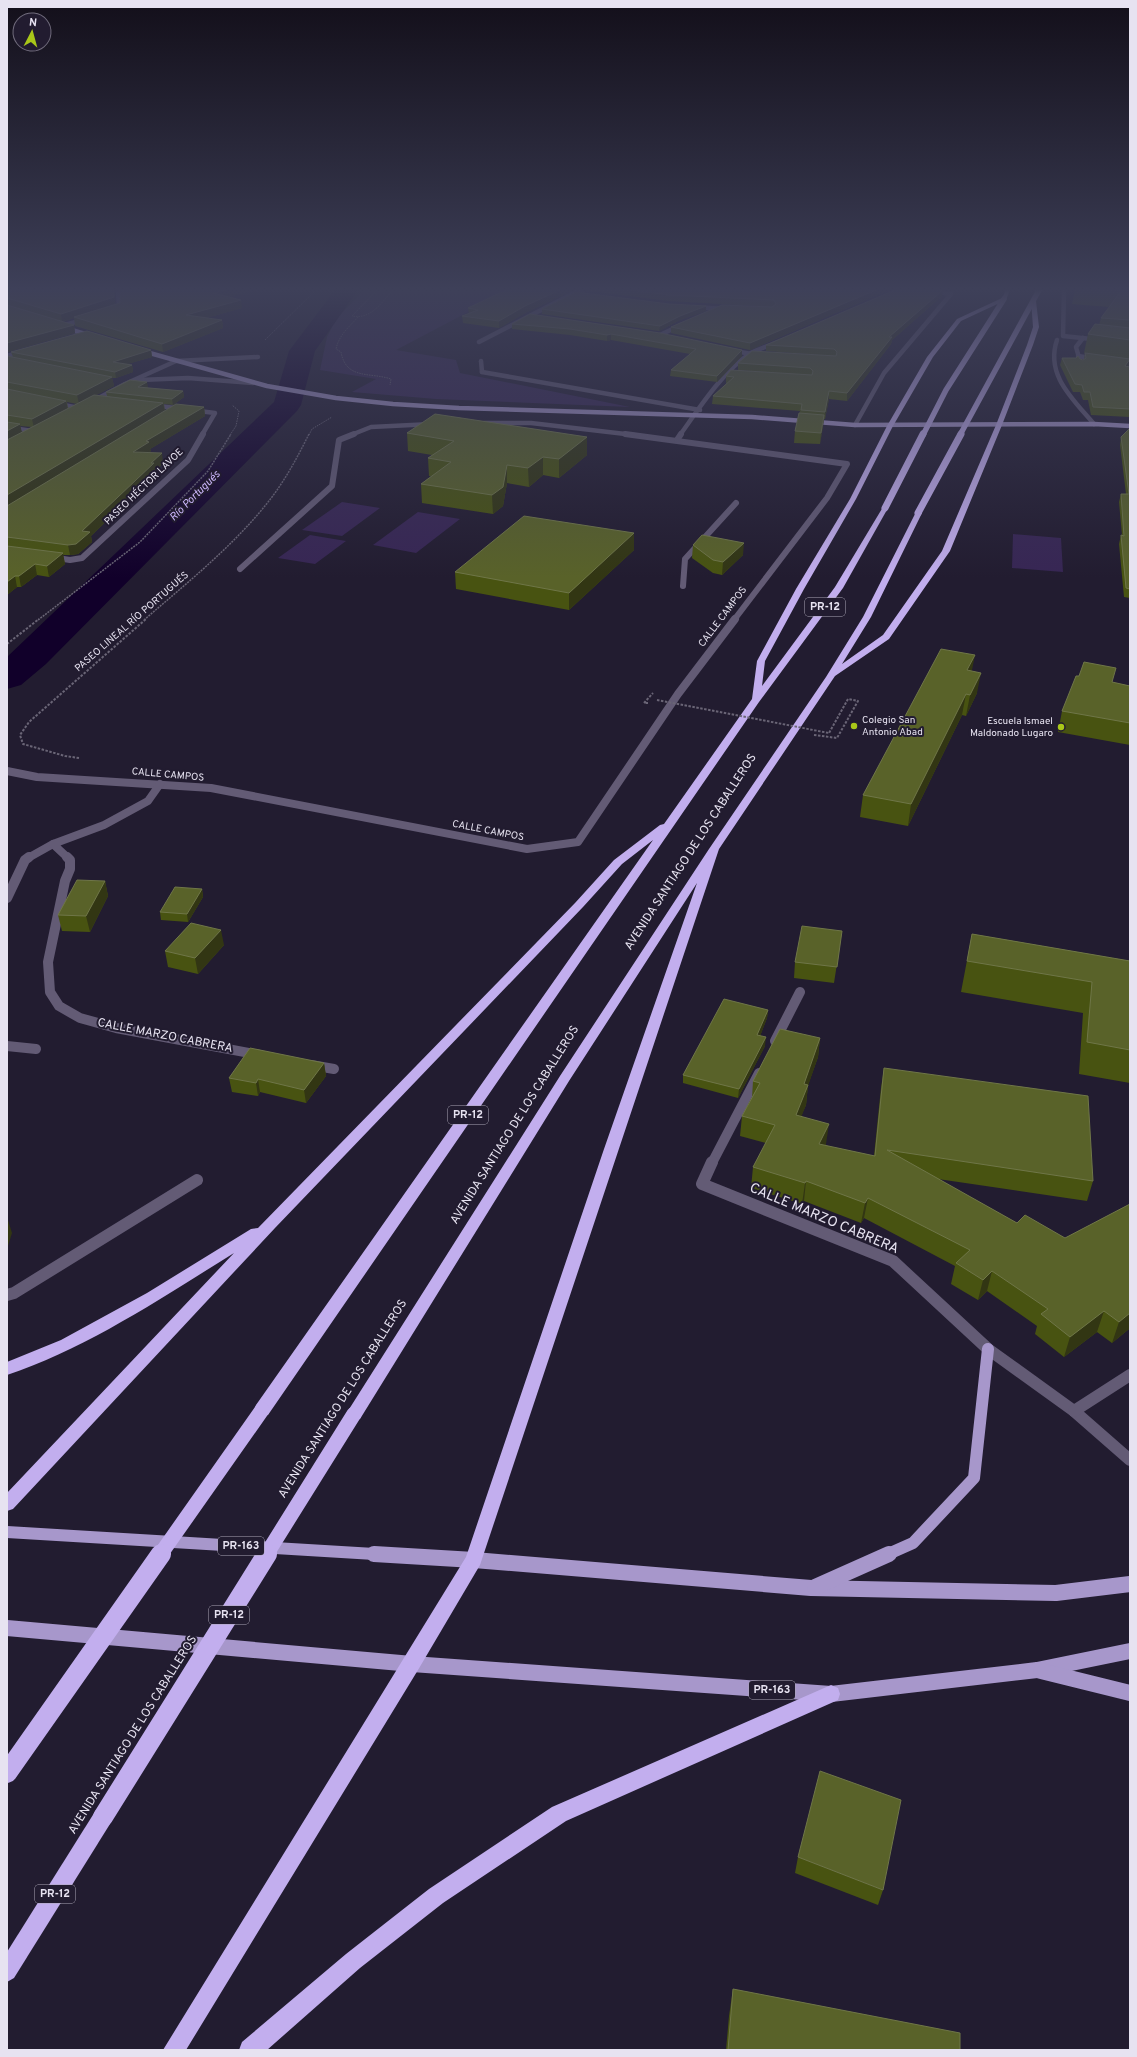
<svg xmlns="http://www.w3.org/2000/svg" width="1137" height="2057" viewBox="0 0 1137 2057" font-family="Overpass,sans-serif">
<style>
.green{fill:#372654}
.lines{fill:none;stroke-linecap:round;stroke-linejoin:round}
.river{fill:#11002a;fill-rule:evenodd}
.path-far2{stroke:#6a6576;stroke-width:1;stroke-dasharray:1.5 1;stroke-linecap:butt}
.path-far1{stroke:#6a6576;stroke-width:1.5;stroke-dasharray:2 1;stroke-linecap:butt}
.path{stroke:#6a6576;stroke-width:2;stroke-dasharray:2.5 1.5;stroke-linecap:butt}
.lane-far4{stroke:#635b75;stroke-width:4.5}
.lane-far3{stroke:#635b75;stroke-width:6}
.lane-far2{stroke:#635b75;stroke-width:8}
.lane-far1{stroke:#635b75;stroke-width:10}
.lane{stroke:#635b75;stroke-width:12}
.street-far4{stroke:#635b75;stroke-width:4.5}
.street-far3{stroke:#635b75;stroke-width:6}
.street-far2{stroke:#635b75;stroke-width:8}
.street-far1{stroke:#635b75;stroke-width:10}
.street{stroke:#635b75;stroke-width:12}
.primary-far2{stroke:#a797cb;stroke-width:4.5}
.primary-far1{stroke:#a797cb;stroke-width:12}
.primary{stroke:#a797cb;stroke-width:16}
.highway{fill:#c2aeee;fill-rule:evenodd}
.path-bridge{stroke:#6a6576;stroke-width:2;stroke-dasharray:2.5 1.5;stroke-linecap:butt}
.highway-bridge-far3{stroke:#c2aeee;stroke-width:5.5}
.highway-bridge-far2{stroke:#c2aeee;stroke-width:7}
.highway-bridge-far1{stroke:#c2aeee;stroke-width:15}
.highway-bridge{stroke:#c2aeee;stroke-width:20}
.wall{fill:#485311;fill-rule:evenodd}
.shaded-wall{fill:#323613}
.building{fill:#596229;stroke:#6f7648}
.poi-dot{fill:#a9c719;stroke:#221c30;stroke-width:1.5}
.labels{text-anchor:middle;dominant-baseline:central;stroke-width:4;stroke-linejoin:round;paint-order:stroke}
.far-street-label{font-size:10px;fill:#e7e3f1;stroke:#221c30}
.far-poi-label{font-size:10px;fill:#e7e3f1;stroke:#221c30;text-anchor:start}
.far-water-label{font-size:11px;font-style:italic;fill:#ccb7fb;stroke:#221c30}
.shield{fill:#221c30;stroke:#aca7b7;stroke-width:1}
.shield-label{font-size:11px;font-weight:bold;fill:#e7e3f1}
.street-label{font-size:12px;fill:#e7e3f1;stroke:#221c30}
.near-street-label{font-size:14px;fill:#e7e3f1;stroke:#221c30}
</style>
<rect width="100%" height="100%" fill="#221c30"/>
<g class="green">
<path d="M364 290H510L396 350 456 360 460 373 630 407 436 399 352 392 376 379 320 370 327 337 336 319Z"/>
<path d="M342 502 380 508 342 536 302 530Z"/>
<path d="M418 512 460 519 416 553 373 545Z"/>
<path d="M1013 534 1061 538 1063 572 1012 568Z"/>
<path d="M310 535 346 541 315 564 278 558Z"/>
</g>
<g class="lines">
<path class="river" d="M335 290H358L315 351 301 405 297 411 46 664 21 685 7 689V657L274 402 289 351Z"/>
<g class="path-far2">
<path d="M377 290 352 316C371 320 382 302 393 290"/>
<path d="M358 317C349 327 339 335 336 349L341 352C346 380 370 372 391 379L390 385"/>
<path d="M265 340 316 290"/>
<path d="M230 435 236 426 239 411 232 405"/>
<path d="M309 435 312 429 332 417"/>
</g>
<g class="path-far1">
<path d="M38 620 140 542 208 471 231 434"/>
<path d="M144 620C188 582 236 544 272 497 287 477 298 456 309 434"/>
</g>
<g class="path">
<path d="M7 644 39 619"/>
<path d="M648 703H644L653 693"/>
<path d="M814 735 837 738 858 701 848 699 829 733"/>
<path d="M79 758 65 756 23 744 20 735 29 722 146 619"/>
</g>
<g class="lane-far4">
<path d="M1064 290 1063 336 1101 340"/>
<path d="M1078 356 1098 359"/>
<path d="M176 361 258 357"/>
<path d="M481 361 482 372"/>
<path d="M1080 361 1076 347 1083 338"/>
</g>
<path class="lane-far3" d="M683 586 685 559 736 503"/>
<path class="lane-far2" d="M28 858 53 844"/>
<g class="lane-far1">
<path d="M7 898 25 860 29 857"/>
<path d="M7 1046 36 1049"/>
</g>
<path class="lane" d="M7 1295 14 1293 197 1180"/>
<g class="street-far4">
<path d="M693 307 727 309"/>
<path d="M112 311 119 308 118 290"/>
<path d="M61 326 87 319"/>
<path d="M660 335 683 324"/>
<path d="M1057 340C1045 375 1073 399 1094 424"/>
<path d="M479 342 580 290"/>
<path d="M730 350 762 356"/>
<path d="M7 356 25 351"/>
<path d="M482 372 700 410"/>
<path d="M140 380 188 378 253 383"/>
<path d="M91 402 125 384 176 361"/>
<path d="M54 403 79 408"/>
<path d="M151 405 215 413 202 435"/>
<path d="M484 423H531L634 435"/>
<path d="M855 425 884 373 951 294 924 290"/>
<path d="M7 427 32 431"/>
<path d="M351 435 371 427 432 424"/>
<path d="M680 435C700 407 721 374 749 354 758 349 769 346 778 342"/>
</g>
<g class="street-far3">
<path d="M625 434 847 464 827 498 734 620"/>
<path d="M677 440 681 434"/>
<path d="M51 557 70 560 82 558 188 460 203 434"/>
<path d="M240 569 332 486 339 440 354 434"/>
</g>
<g class="street-far2">
<path d="M7 771 37 777 211 788 527 849 578 842 678 694 735 619"/>
<path d="M68 858 53 844 104 825 148 801 160 784"/>
</g>
<g class="street-far1">
<path d="M67 857 70 860V869L65 881 48 962 50 992 59 1006 80 1018 116 1028 260 1055"/>
<path d="M775 1041 800 992"/>
<path d="M311 1065 334 1069"/>
<path d="M712 1163 759 1073"/>
</g>
<g class="street">
<path d="M712 1162 702 1184 893 1261 988 1349 1074 1411 1130 1460"/>
<path d="M1074 1411 1130 1375"/>
</g>
<g class="primary-far2">
<path d="M62 327 95 337"/>
<path d="M139 350 267 386 336 398 393 404 459 408 752 417 855 425 1094 424 1130 426"/>
</g>
<g class="primary-far1">
<path d="M7 1532 391 1555"/>
<path d="M886 1555 913 1543 974 1478 988 1349"/>
</g>
<g class="primary">
<path d="M374 1554 474 1560 811 1588 1056 1593 1130 1584"/>
<path d="M815 1587 889 1554"/>
<path d="M7 1628 412 1664 831 1694 1037 1670 1130 1651"/>
<path d="M1041 1671 1130 1693"/>
</g>
<g class="highway">
<path d="M1006 290H1010L1006 300 961 321 933 357 893 426 856 499 804 589 765 661 762 686 835 587 883 507H887L888 508 843 588 759 702 268 1415 262 1416 256 1415 254 1410 256 1405 653 840 622 864 583 907 275 1228 13 1509 7 1511V1493L234 1253C163 1297 86 1349 7 1375V1362L61 1340 147 1293 251 1229 258 1228 575 903 614 860 660 825 664 824 752 699 757 661 796 589 850 499 887 426 927 357 957 319 1002 298Z"/>
<path d="M1031 300 1036 301 1039 327 1033 345 1002 425 950 551 889 639 835 676 719 849 480 1565 418 1670 186 2050H163L466 1557 604 1149 697 883 569 1081 360 1419 354 1420 348 1419 346 1414 560 1076 709 849 826 677 863 617 916 512 922 513 871 617 842 664 883 635 942 551 996 425 1027 345 1033 327Z"/>
<path d="M831 1685 838 1688 840 1694 838 1700 566 1821 443 1903 360 1968 267 2050H239L242 2042 346 1954 429 1889 552 1807Z"/>
<path d="M103 1807 110 1810 113 1817 110 1824 14 1978 7 1982V1952L96 1810Z"/>
</g>
<path class="path-bridge" d="M657 700 829 733"/>
<g class="highway-bridge-far3">
<path d="M923 435 946 390 1004 299"/>
<path d="M960 435 1039 290"/>
</g>
<g class="highway-bridge-far2">
<path d="M885 508 923 434"/>
<path d="M918 513 961 434"/>
</g>
<g class="highway-bridge-far1">
<path d="M160 1555 262 1410"/>
<path d="M266 1555 354 1414"/>
</g>
<g class="highway-bridge">
<path d="M7 1773 161 1554"/>
<path d="M103 1817 267 1554"/>
</g>
</g>
<g class="wall">
<path d="M7 290H115V305L120 303V290H248V292L228 297 242 308 206 318 222 320 223 328 163 352 75 326 74 318 62 322 8 305 7 306 74 325 75 333 7 352Z"/>
<path d="M506 290H573L525 313 499 328 463 323 462 316 469 314 468 308Z"/>
<path d="M582 290H889L750 350 671 333V327L773 307 669 301Z"/>
<path d="M1075 290H1130V360L1128 367H1130V417L1091 415 1088 400H1083L1080 392H1073L1060 365 1062 358 1080 359 1083 360H1084L1085 353 1098 355 1084 353 1088 334 1099 325 1101 318 1109 307 1072 304Z"/>
<path d="M942 296 892 340 891 344 847 401 829 399 825 419H824L823 426 820 444 794 443 795 431 800 411 712 404 713 396 727 383H726V376L777 373 738 370V363L819 355 766 351V345Z"/>
<path d="M669 304 706 306V311L680 320 659 331 542 314V309Z"/>
<path d="M530 314 742 350V356L717 382 670 376 671 370 690 354 611 340 607 341 570 335 512 329V324Z"/>
<path d="M151 350 152 357 127 364 132 365 133 372 116 378H112L114 386 96 395 107 396 106 392 148 387 147 388 183 391 184 397 173 405 164 404 165 411 204 407 205 416 150 449 151 451 148 453 163 463 155 471 156 473 91 536 92 542 78 554 70 555H63L65 564 49 577 37 575 21 587H17L7 595V356L13 357 11 352ZM67 402 77 404 68 408ZM20 426 32 427 22 433Z"/>
<path d="M1130 428V598L1124 597 1119 544 1121 535H1122L1119 502 1121 494H1126L1120 445 1121 437Z"/>
<path d="M407 433 587 437V455L559 478 543 475 529 487 507 483 503 506 493 514 422 503 421 484 431 476H429L428 458 432 455 408 451Z"/>
<path d="M634 533V550L569 610 456 589 455 572Z"/>
<path d="M693 545 743 555 722 575 713 573 692 558Z"/>
<path d="M972 671 977 693 966 716 962 715 908 826 860 817 863 795Z"/>
<path d="M1079 676 1130 686V745L1058 732 1062 711Z"/>
<path d="M105 881 108 896 90 932 62 931 58 915Z"/>
<path d="M202 889 203 897 188 922 161 920 160 912Z"/>
<path d="M842 931 834 983 794 978 795 962Z"/>
<path d="M972 934 1130 961V1083L1079 1074 1083 1013 961 992Z"/>
<path d="M224 945 198 974 168 967 165 951Z"/>
<path d="M768 1010 767 1018 760 1036 765 1046 738 1098 683 1083V1075Z"/>
<path d="M820 1038 818 1057 808 1085 806 1105 801 1116 826 1144 825 1146 874 1156 881 1088 884 1068 1093 1181 1087 1201 938 1179 1017 1223 1065 1238 1130 1204V1330L1129 1329 1112 1343 1097 1332 1064 1357 1035 1334 1037 1326 987 1291 978 1300 951 1284 955 1266 864 1218 861 1223 804 1201 802 1204 751 1188 753 1167 766 1143 740 1136 742 1116 752 1098 753 1081Z"/>
<path d="M324 1063 326 1076 306 1103 260 1092 258 1096 232 1092 229 1078Z"/>
<path d="M798 1857 883 1890 878 1905 795 1873Z"/>
<path d="M733 1989 960 2050H726L729 2016Z"/>
</g>
<g class="shaded-wall">
<path d="M114 290H115V305L74 317V318L62 322 61 314Z"/>
<path d="M226 290H248V292L214 301 213 293Z"/>
<path d="M560 290H573L525 313 499 328V321L525 306Z"/>
<path d="M876 290H889L750 350V343Z"/>
<path d="M943 290 942 296 892 340 891 344 847 401V393L889 337Z"/>
<path d="M241 300 242 308 188 323 186 315Z"/>
<path d="M706 306V311L680 320 659 331 660 326 680 316Z"/>
<path d="M222 320 223 328 163 352 162 344Z"/>
<path d="M74 325 75 333 7 352V343Z"/>
<path d="M611 334V340L607 341V335Z"/>
<path d="M151 350 152 357 114 368 113 362Z"/>
<path d="M742 350V356L717 382V376Z"/>
<path d="M1130 359 1128 367 1125 366Z"/>
<path d="M132 365 133 372 116 378 115 372Z"/>
<path d="M112 377 114 386 79 404 77 395Z"/>
<path d="M147 382 148 387 139 393 138 387Z"/>
<path d="M183 391 184 397 173 405 172 399Z"/>
<path d="M829 391V399L825 419V412Z"/>
<path d="M66 401 68 410 34 428 32 419Z"/>
<path d="M163 403 165 412 7 507V495Z"/>
<path d="M204 407 205 416 150 449 151 451 134 462 133 452 146 441Z"/>
<path d="M824 415 823 426 820 444 821 433Z"/>
<path d="M20 424 22 433 7 441V431Z"/>
<path d="M587 437V455L559 478V459Z"/>
<path d="M162 453 163 463 155 471 156 473 91 536 92 542 78 554 70 555 68 545Z"/>
<path d="M543 457V475L529 487 528 468Z"/>
<path d="M507 465V483L503 506 493 514 492 495Z"/>
<path d="M634 533V550L569 610V593Z"/>
<path d="M744 543 743 555 722 575 723 562Z"/>
<path d="M63 553 65 564 49 577 47 566Z"/>
<path d="M35 564 37 575 21 587 19 576Z"/>
<path d="M15 576 17 587 7 595V582Z"/>
<path d="M975 655 971 675 967 670Z"/>
<path d="M981 673 977 693 966 716 970 695Z"/>
<path d="M966 694 962 715 908 826 911 804Z"/>
<path d="M105 881 108 896 90 932 86 916Z"/>
<path d="M202 889 203 897 188 922 187 914Z"/>
<path d="M221 930 224 945 198 974 195 958Z"/>
<path d="M768 1010 767 1018 757 1044V1035Z"/>
<path d="M766 1037 765 1046 738 1098 739 1089Z"/>
<path d="M820 1038 818 1057 808 1086V1085L806 1105 794 1135 796 1115 804 1084Z"/>
<path d="M324 1063 326 1076 306 1103 304 1090Z"/>
<path d="M258 1079 260 1092 258 1096 256 1083Z"/>
<path d="M829 1124 826 1144 816 1164 819 1144Z"/>
<path d="M806 1181 804 1201 802 1204 805 1183Z"/>
<path d="M868 1198 864 1218 861 1223 865 1203Z"/>
<path d="M7 1217 12 1233 7 1249Z"/>
<path d="M992 1271 987 1291 978 1300 983 1280Z"/>
<path d="M1104 1311 1097 1332 1064 1357 1070 1337Z"/>
<path d="M1130 1313V1327L1129 1329 1112 1343 1119 1322Z"/>
</g>
<g class="building">
<path d="M7 290H114V297L61 314 7 298Z"/>
<path d="M120 290H226L213 293 241 300 186 315 222 320 162 344 74 317 120 303Z"/>
<path d="M506 290H560L525 306 499 321 462 316 478 310 468 308Z"/>
<path d="M630 290H876L750 343 671 327 722 305 772 307 776 304 774 300 670 295Z"/>
<path d="M895 290H943L889 337H892L847 393 829 391 825 412 801 410 802 404 713 396 734 377 726 376 731 370 812 375 813 371 810 368 738 363 752 351 836 356 837 352 834 349 766 345Z"/>
<path d="M1115 290H1130V320L1101 318 1121 291Z"/>
<path d="M576 292 669 304 706 306 680 316 660 326 542 309Z"/>
<path d="M7 305 74 325 7 343Z"/>
<path d="M530 314 660 333 742 350 717 376 671 370 696 349 611 334 607 335 570 329 512 324Z"/>
<path d="M1095 324 1130 328V340L1088 334Z"/>
<path d="M87 331 151 350 113 362 132 365 115 372 11 352Z"/>
<path d="M1085 353 1130 359 1125 366 1130 367V409L1093 407 1090 392H1084L1082 385 1075 384 1062 358H1076L1078 356 1080 359 1083 360 1086 358Z"/>
<path d="M7 356 112 377 77 395 7 382Z"/>
<path d="M130 380 147 382 138 387 183 391 172 399 106 392Z"/>
<path d="M7 389 66 401 32 419 7 415Z"/>
<path d="M94 395 163 403 7 495V440Z"/>
<path d="M176 404 204 407 146 441 149 442 133 452 162 453 151 463H154L82 531 90 532 76 544 68 545 7 537V506Z"/>
<path d="M799 413 824 415 821 433 795 431Z"/>
<path d="M435 414 587 437 559 459 543 457 528 468 507 465 503 487 492 495 421 484 451 462 428 458 454 441 407 433Z"/>
<path d="M7 422 20 424 7 431Z"/>
<path d="M1130 428V589L1126 588 1121 535 1124 536 1121 494H1129L1121 437Z"/>
<path d="M524 516 634 533 569 593 455 572Z"/>
<path d="M702 535 744 543 723 562 713 560 693 545Z"/>
<path d="M7 546 63 553 47 566 35 564 19 576H15L7 582Z"/>
<path d="M941 649 975 655 967 670 981 673 970 695 966 694 911 804 863 795Z"/>
<path d="M1084 662 1116 668 1112 682 1130 686V723L1062 711 1076 676H1079Z"/>
<path d="M77 880 105 881 86 916 58 915Z"/>
<path d="M175 887 202 889 187 914 160 912Z"/>
<path d="M191 923 221 930 195 958 165 951Z"/>
<path d="M802 926 842 931 837 967 795 962Z"/>
<path d="M972 934 1130 961V1050L1087 1042 1092 982 967 961Z"/>
<path d="M724 999 768 1010 757 1035 766 1037 739 1089 683 1075Z"/>
<path d="M780 1029 820 1038 804 1084 808 1085 796 1115 829 1124 819 1144 875 1156 884 1068 1088 1096 1093 1181 887 1150 1017 1223 1025 1215 1065 1238 1130 1204V1313L1119 1322 1104 1311 1070 1337 1041 1314 1048 1309 992 1271 983 1280 956 1263 970 1250 868 1198 865 1203 806 1181 805 1183 753 1167 775 1125 742 1116 760 1083 753 1081Z"/>
<path d="M250 1048 324 1063 304 1090 258 1079 256 1083 229 1078Z"/>
<path d="M820 1771 901 1800 883 1890 798 1857Z"/>
<path d="M733 1989 960 2033V2050H728Z"/>
</g>
<linearGradient id="sky" x2="0" y2="1"><stop stop-color="#130f1a"/><stop offset="0.5" stop-color="#3e4059"/><stop offset="1" stop-color="#3e4059" stop-opacity="0"/></linearGradient>
<rect width="1137" height="578" fill="url(#sky)"/>
<g class="poi-dot">
<circle cx="854" cy="726" r="4"/>
<circle cx="1061" cy="727" r="4"/>
</g>
<g class="labels">
<g class="far-street-label">
<text transform="translate(144 487) rotate(-44)">PASEO HÉCTOR LAVOE</text>
<text transform="translate(723 617) rotate(-53)">CALLE CAMPOS</text>
<text transform="translate(132 622) rotate(-41)">PASEO LINEAL RÍO PORTUGUÉS</text>
<text transform="translate(168 775) rotate(5)">CALLE CAMPOS</text>
<text transform="translate(488 831) rotate(11)">CALLE CAMPOS</text>
</g>
<g class="far-poi-label">
<text x="862" y="720">Colegio San<tspan x="862" dy="12">Antonio Abad</tspan></text>
<text x="1053" y="721" text-anchor="end">Escuela Ismael<tspan x="1053" dy="12">Maldonado Lugaro</tspan></text>
</g>
<g class="far-water-label">
<text transform="translate(195 496) rotate(-45)">Río Portugués</text>
</g>
<g class="shield">
<rect x="805" y="598" width="40" height="18" rx="3"/>
<rect x="448" y="1106" width="40" height="18" rx="3"/>
<rect x="218" y="1537" width="46" height="18" rx="3"/>
<rect x="209" y="1606" width="40" height="18" rx="3"/>
<rect x="749" y="1681" width="46" height="18" rx="3"/>
<rect x="35" y="1885" width="40" height="18" rx="3"/>
</g>
<g class="shield-label">
<text x="825" y="607">PR-12</text>
<text x="468" y="1115">PR-12</text>
<text x="241" y="1546">PR-163</text>
<text x="229" y="1615">PR-12</text>
<text x="772" y="1690">PR-163</text>
<text x="55" y="1894">PR-12</text>
</g>
<g class="street-label">
<text transform="translate(691 852) rotate(-57)">AVENIDA SANTIAGO DE LOS CABALLEROS</text>
<text transform="translate(165 1036) rotate(11)">CALLE MARZO CABRERA</text>
<text transform="translate(515 1125) rotate(-58)">AVENIDA SANTIAGO DE LOS CABALLEROS</text>
<text transform="translate(343 1399) rotate(-58)">AVENIDA SANTIAGO DE LOS CABALLEROS</text>
<text transform="translate(133 1735) rotate(-58)">AVENIDA SANTIAGO DE LOS CABALLEROS</text>
</g>
<g class="near-street-label">
<text transform="translate(824 1219) rotate(23)">CALLE MARZO CABRERA</text>
</g>
</g>
<rect width="1137" height="2057" fill="none" stroke="#e7e3f1" stroke-width="16"/>
<g transform="translate(32 32) rotate(6)"><circle r="19" fill="#221c30" stroke="#716c7d"/>
<path d="M0-3L7 15L0 10L-7 15Z" fill="#a9c719"/>
<text y="-6" font-size="11" font-weight="bold" text-anchor="middle" fill="#e7e3f1">N</text>
</g>
</svg>
